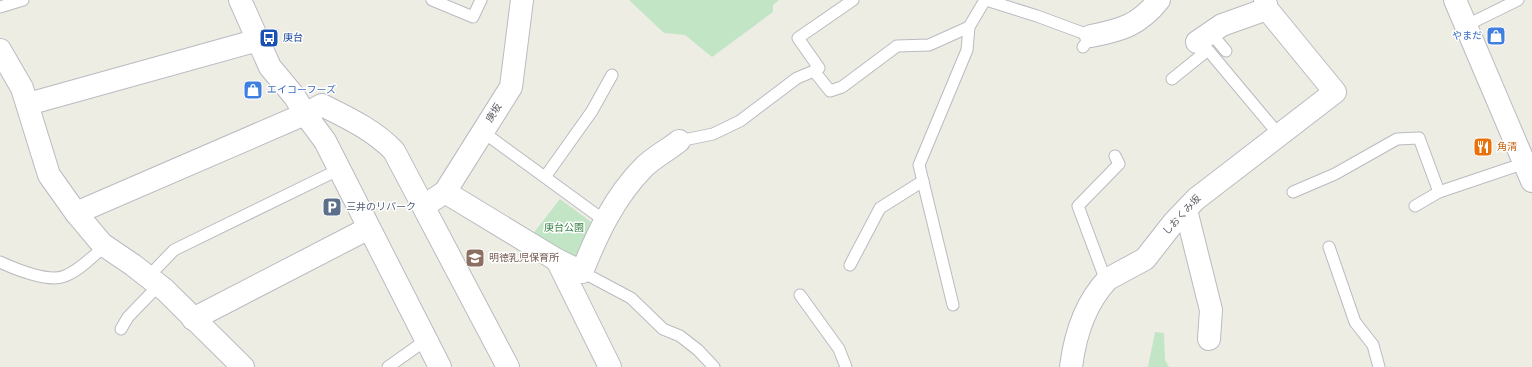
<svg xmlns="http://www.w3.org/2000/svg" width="1532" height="367" viewBox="0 0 1532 367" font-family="Rubik,'Noto Sans JP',sans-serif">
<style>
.green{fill:#c2e5c6}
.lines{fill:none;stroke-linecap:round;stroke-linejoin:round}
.lane-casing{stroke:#b9bbc0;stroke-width:13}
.street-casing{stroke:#b9bbc0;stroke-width:24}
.lane{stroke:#fff;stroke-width:11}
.street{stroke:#fff;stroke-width:22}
.labels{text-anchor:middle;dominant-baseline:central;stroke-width:3;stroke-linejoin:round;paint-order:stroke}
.shop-label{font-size:10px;fill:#366cbe;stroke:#fff;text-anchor:end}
.transit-label{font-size:10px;fill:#164399;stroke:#fff;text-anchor:start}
.street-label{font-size:10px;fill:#5c5f64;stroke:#fff}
.food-label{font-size:10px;fill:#c56008;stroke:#fff;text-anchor:start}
.service-label{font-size:10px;fill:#4e5e75;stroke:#fff;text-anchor:start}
.park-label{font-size:10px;fill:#378144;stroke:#fff}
.education-label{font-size:10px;fill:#785e54;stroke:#fff;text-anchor:start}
</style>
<rect width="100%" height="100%" fill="#eeede4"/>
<g class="green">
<path d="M630 0H779L773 5V12L712 57 685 35 664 33 630 1Z"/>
<path d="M560 199 591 222 578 258 532 235Z"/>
<path d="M1155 332 1164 333 1165 360 1169 367H1148Z"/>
</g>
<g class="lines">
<g class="lane-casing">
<g id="lane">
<path d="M432 0 473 17 481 0"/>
<path d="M986 0 1037 16 1091 36 1083 47"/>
<path d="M0 7 23 0"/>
<path d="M1465 26 1518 0"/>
<path d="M1210 32 1226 51"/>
<path d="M814 71 819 68 798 38 853 0"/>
<path d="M1172 79 1208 50 1280 136"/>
<path d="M483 132 605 221"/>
<path d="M679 141 713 134 740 121 797 78 814 71 830 91 842 87 897 46 929 45 969 27"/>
<path d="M545 177 592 111 612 75"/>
<path d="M1293 192 1335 174 1397 139 1419 138 1439 192 1525 163"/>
<path d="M1415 206 1439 192"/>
<path d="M1329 247 1355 322 1373 345 1379 367"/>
<path d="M0 262C15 269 49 283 65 276 80 270 93 256 105 246"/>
<path d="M850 265 880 208 923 181"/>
<path d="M582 272 631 298 663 329 680 336 698 350 714 367"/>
<path d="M148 277 174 250 340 169"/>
<path d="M1106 281 1078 206 1119 164 1115 156"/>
<path d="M800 295 839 349 846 367"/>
<path d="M953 305 919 165 967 50 969 27 985 0"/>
<path d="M121 329 128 317 159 285"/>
<path d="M388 367 426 340"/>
</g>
</g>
<g class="street-casing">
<g id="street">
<path d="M240 0 270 67 295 97 305 114 325 141 440 367"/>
<path d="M1455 0 1532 181"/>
<path d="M1091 36C1122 30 1139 25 1159 0"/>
<path d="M1197 42 1222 25 1267 9"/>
<path d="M0 50 22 88 49 175 76 213 102 244 133 265 165 290 243 367"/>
<path d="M28 104 258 40"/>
<path d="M445 192 557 260 582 272C597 234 615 196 644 167 654 157 668 150 679 141"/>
<path d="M433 200 445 192 511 87 522 0"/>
<path d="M1186 210 1211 310 1209 339"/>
<path d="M76 213 305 114 322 105C348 118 374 130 394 151L508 367"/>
<path d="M557 260 610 367"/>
<path d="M193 319 369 228"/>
<path d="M1071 367C1075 335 1086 302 1108 279L1145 259 1174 222 1196 199 1335 92 1267 9 1265 0"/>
</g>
</g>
<use href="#lane" class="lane"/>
<use href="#street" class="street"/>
</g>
<defs>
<g id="shop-square" transform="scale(1)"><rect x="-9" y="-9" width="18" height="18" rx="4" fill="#3f7fe0" stroke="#fff"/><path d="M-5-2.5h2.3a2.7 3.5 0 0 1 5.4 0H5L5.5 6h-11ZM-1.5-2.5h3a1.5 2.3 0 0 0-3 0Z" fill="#fff"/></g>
<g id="bus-square" transform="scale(1)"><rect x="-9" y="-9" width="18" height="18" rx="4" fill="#1a4fb4" stroke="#fff"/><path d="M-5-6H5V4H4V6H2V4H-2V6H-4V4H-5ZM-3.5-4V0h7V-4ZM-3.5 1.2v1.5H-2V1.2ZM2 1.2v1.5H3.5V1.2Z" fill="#fff"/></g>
<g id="restaurant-square" transform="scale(1)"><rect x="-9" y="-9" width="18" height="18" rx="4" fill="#e8710a" stroke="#fff"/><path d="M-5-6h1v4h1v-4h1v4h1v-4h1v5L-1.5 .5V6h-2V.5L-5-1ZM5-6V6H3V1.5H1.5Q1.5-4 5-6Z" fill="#fff"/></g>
<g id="parking-square" transform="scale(1)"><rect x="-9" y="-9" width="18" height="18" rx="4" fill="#5c6f8a" stroke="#fff"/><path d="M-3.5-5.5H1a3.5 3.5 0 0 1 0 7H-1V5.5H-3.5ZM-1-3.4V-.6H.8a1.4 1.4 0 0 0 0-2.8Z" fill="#fff"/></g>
<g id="school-square" transform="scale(1)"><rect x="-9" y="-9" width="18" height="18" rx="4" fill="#8d6e63" stroke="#fff"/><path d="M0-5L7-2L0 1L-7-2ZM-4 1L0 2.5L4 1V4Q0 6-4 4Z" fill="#fff"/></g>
</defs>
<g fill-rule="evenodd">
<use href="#shop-square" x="1496" y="36"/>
<use href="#bus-square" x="269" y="38"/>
<use href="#shop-square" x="253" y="90"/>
<use href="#restaurant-square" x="1483" y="147"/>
<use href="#parking-square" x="332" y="207"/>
<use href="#school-square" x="475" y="258"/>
</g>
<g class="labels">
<g class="shop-label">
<text x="1482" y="36">やまだ</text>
<text x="267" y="90" text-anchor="start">エイコーフーズ</text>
</g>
<g class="transit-label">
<text x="283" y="38">庚台</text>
</g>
<g class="street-label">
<text transform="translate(494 113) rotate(-58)">庚坂</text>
<text transform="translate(1182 215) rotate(-47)">しおくみ坂</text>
</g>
<g class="food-label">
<text x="1497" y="147">角清</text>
</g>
<g class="service-label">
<text x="346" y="207">三井のリパーク</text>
</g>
<g class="park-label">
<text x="564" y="228">庚台公園</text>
</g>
<g class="education-label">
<text x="489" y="258">明徳乳児保育所</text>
</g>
</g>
</svg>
